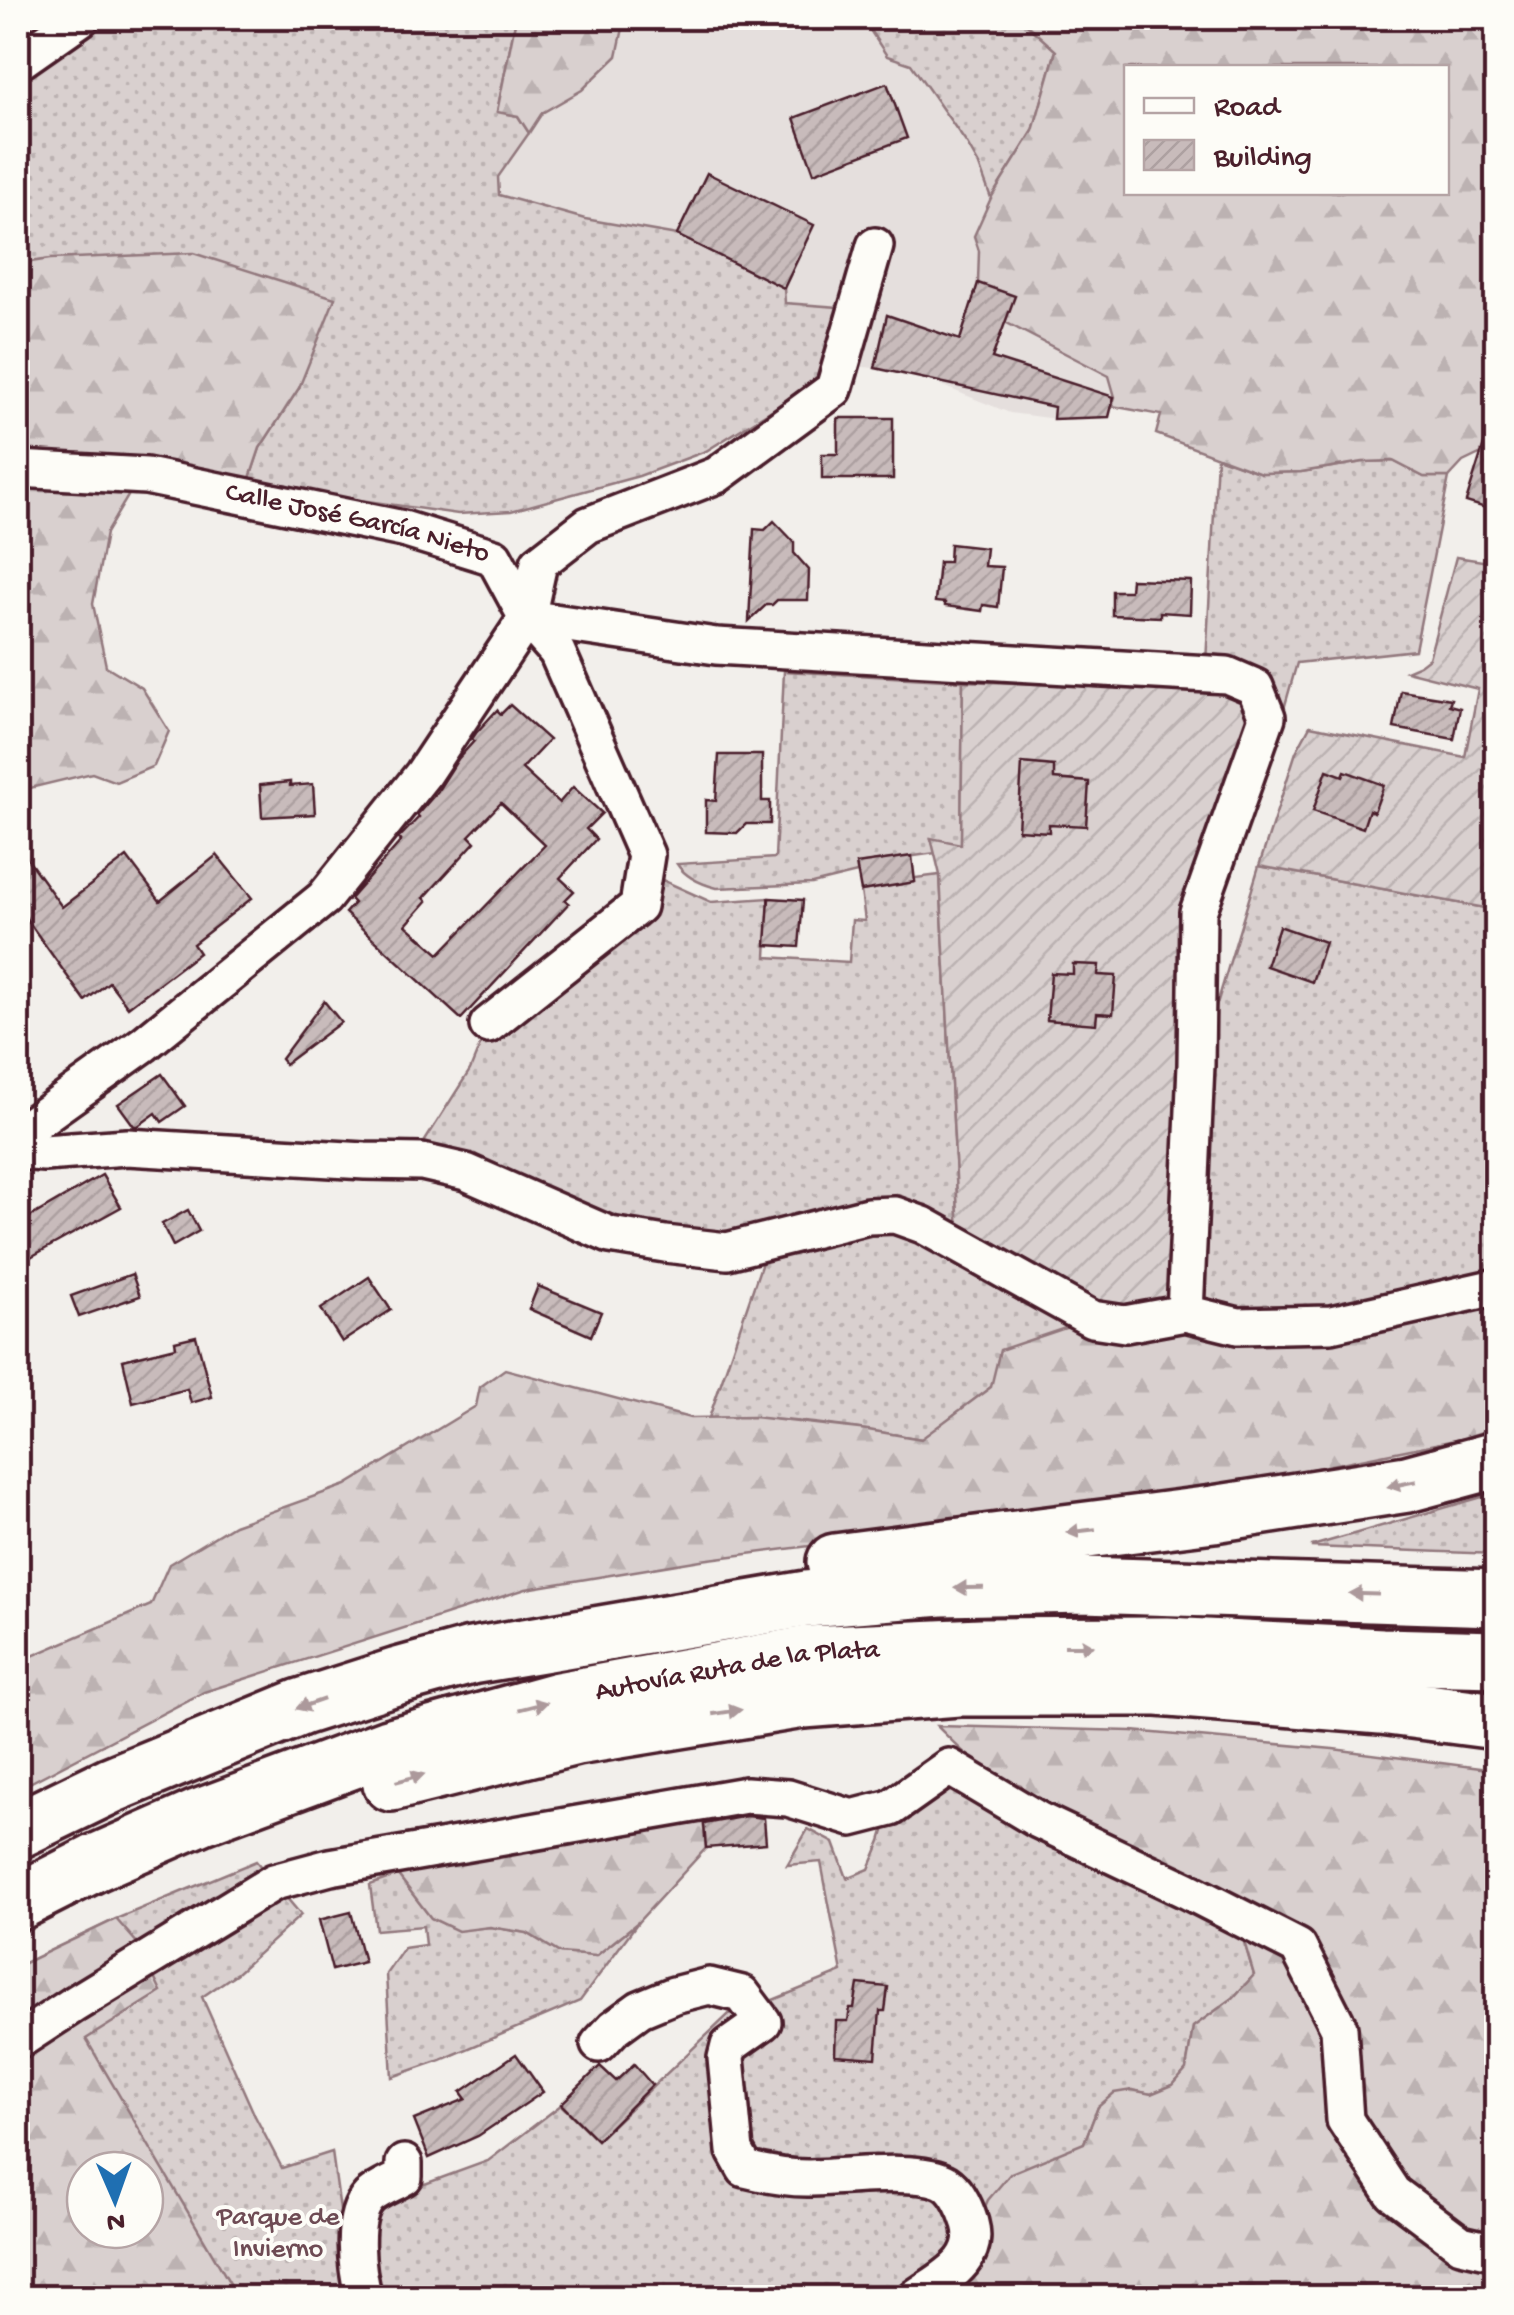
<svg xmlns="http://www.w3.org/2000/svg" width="1514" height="2315" viewBox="0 0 1514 2315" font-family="'Gochi Hand',sans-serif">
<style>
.built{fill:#e5dfdd}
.grass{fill:url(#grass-dots);stroke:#92787d;stroke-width:2.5;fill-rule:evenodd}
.forest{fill:url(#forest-firs);stroke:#92787d;stroke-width:2.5;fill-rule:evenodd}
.garden{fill:url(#garden-furrows);stroke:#92787d;stroke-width:2.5}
.building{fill:url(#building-hatch);stroke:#4a1f2b;stroke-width:2.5;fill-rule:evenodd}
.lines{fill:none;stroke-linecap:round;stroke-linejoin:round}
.street-casing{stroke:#4a1f2b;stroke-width:42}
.highway-casing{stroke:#4a1f2b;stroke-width:62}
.street{stroke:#fdfcf7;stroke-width:35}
.highway{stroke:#fdfcf7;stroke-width:55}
.oneway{fill:#ac999b}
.labels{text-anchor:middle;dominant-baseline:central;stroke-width:8;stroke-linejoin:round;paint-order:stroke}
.street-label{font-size:28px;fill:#4a1f2b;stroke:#fdfcf7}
.park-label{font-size:28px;fill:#6e4b54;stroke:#fdfcf7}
</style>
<defs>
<pattern id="grass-dots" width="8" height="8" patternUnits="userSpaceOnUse" patternTransform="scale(2.5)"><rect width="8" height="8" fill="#d9d0cf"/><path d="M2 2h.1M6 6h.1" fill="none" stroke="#bcb2b2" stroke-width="1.8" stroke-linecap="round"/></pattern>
<pattern id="forest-firs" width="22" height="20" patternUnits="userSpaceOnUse" patternTransform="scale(2.5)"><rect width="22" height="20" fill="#d9d0cf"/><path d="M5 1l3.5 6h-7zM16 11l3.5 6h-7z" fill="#bcb2b2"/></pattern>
<pattern id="garden-furrows" width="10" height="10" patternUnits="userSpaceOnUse" patternTransform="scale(2.5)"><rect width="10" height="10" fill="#d9d0cf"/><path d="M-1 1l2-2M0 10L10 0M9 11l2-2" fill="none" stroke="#bcb2b2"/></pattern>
<pattern id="building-hatch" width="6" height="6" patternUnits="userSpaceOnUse" patternTransform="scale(2.5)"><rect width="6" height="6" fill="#c8bbbb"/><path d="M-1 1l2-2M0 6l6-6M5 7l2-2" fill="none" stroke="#ada0a1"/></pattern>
</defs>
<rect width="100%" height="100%" fill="#f2efeb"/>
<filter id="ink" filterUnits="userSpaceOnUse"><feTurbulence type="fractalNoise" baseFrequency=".01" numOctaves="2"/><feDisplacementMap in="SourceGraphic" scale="20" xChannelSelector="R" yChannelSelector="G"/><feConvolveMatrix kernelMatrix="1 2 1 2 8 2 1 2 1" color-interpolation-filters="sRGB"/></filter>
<g filter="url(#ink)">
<path class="built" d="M617 18H862L887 56 911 64 967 144 979 165 991 198 974 236 979 251 978 283 1005 323 1110 376 1115 397 1109 417 1056 419 1010 413 923 378 875 368 826 364 837 307 784 303 585 219 499 195 498 177 542 113 582 90 623 28Z"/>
<g class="grass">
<path d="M18 18H516L497 111 518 116 529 133 498 177 499 195 585 219 677 235 784 288 785 303 838 307 826 363 832 364 815 383 706 451 639 476 511 511 458 514 248 484 260 448 299 388 50 259 18 264Z"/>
<path d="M862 18H1019L1056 50 1033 131 991 198 979 165 967 144 911 64 887 56Z"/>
<path d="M1217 457 1261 473 1301 472 1363 462 1393 461 1424 477H1449L1415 650 1297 663 1282 716 1206 663Z"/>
<path d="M784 671 963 681 961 845 931 839 936 853 857 864V873L812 884 717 888C701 884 686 878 677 864L775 858Z"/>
<path d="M1259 866 1496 910V1270L1383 1298 1245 1317 1199 1308 1214 1014Z"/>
<path d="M940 875 959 1233 891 1207 738 1235H647L416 1155 470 1070 483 1038 650 907 660 879 711 902 769 898 766 957 849 962 852 920 865 921 861 891 915 882V878Z"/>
<path d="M868 1216 1092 1319 991 1387 922 1439C851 1427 780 1416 709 1418L769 1242Z"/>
<path d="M1496 1493V1554L1312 1547V1546Z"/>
<path d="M949 1767 1243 1938 1254 1975 1233 1998 1193 2027 1186 2070 1173 2085 1151 2094 1132 2090 1098 2107 1084 2143 969 2253 963 2297 617 2298 609 2290 599 2298 364 2297 368 2198 422 2185 488 2161 561 2105 597 2140 729 2014 768 2002 842 1972 821 1862 787 1865 808 1829 834 1843 847 1878 869 1869 881 1841 891 1808Z"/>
<path d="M256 1861 301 1915 237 1973 202 1997 255 2116 282 2168 332 2152 352 2297H18V1966L116 1919ZM85 2170H145V2230H85Z"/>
<path d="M398 1875 431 1918 458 1930 490 1927 527 1933 560 1953 596 1956 638 1922 580 2001 441 2060 392 2077 386 1974 404 1948 425 1945 423 1926 376 1930 370 1885Z"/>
</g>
<g class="forest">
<path d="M516 18H617L623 28 617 56 582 90 542 113 529 133 518 116 497 112Z"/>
<path d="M1019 18H1496V446L1463 462 1449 477H1424L1393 461 1363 462 1301 472 1261 473 1156 434 1161 415 1112 406 1115 397 1109 376 1005 322 978 283 979 251 974 236 991 198 1033 131 1056 51ZM1126 68H1446V192H1126Z"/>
<path d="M193 253 335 298 299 388 260 448 244 496 131 491 106 533 93 604 106 666 142 688 169 731 154 766 116 782 92 773 18 791V264L50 259Z"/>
<path d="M1496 1287V1427L1465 1438 1272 1477 1076 1512 701 1560 526 1589 204 1692 18 1789V1662L151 1605 169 1564 234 1525 346 1485 476 1406 480 1387 505 1369 690 1418 754 1417 868 1430 921 1439 991 1387 1000 1350 1092 1319 1238 1326Z"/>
<path d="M937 1726 1132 1731 1333 1749 1496 1770V2297H963L972 2236 988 2200 1011 2173 1084 2143 1098 2107 1114 2093 1132 2090 1151 2094 1173 2085 1186 2070 1193 2027 1233 1998 1254 1975 1243 1938 1038 1820 1021 1785C982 1774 965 1754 937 1726Z"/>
<path d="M703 1818 706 1848 638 1922 596 1956 560 1953 527 1933 490 1927 458 1931 431 1918 398 1875 414 1860Z"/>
<path d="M116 1919 138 1944 161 1992 86 2039 238 2297H18V1966ZM85 2170H145V2230H85Z"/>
</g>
<g class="garden">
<path d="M1456 557 1496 563V910L1259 866 1296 752 1310 726 1465 757 1478 689 1406 671 1420 665 1429 658Z"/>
<path d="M963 681 1240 692 1253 719 1183 912 1178 982 1190 1005 1177 1288 1166 1304 1111 1315 959 1233 940 875 931 838 961 844Z"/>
</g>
<g class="building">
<path d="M887 83 907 138 814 173 794 118Z"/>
<path d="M707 173 814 225 784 288 677 235Z"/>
<path d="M978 283 1015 296 992 358 1114 397 1109 417 1053 419 1054 407 875 368 887 315 960 340Z"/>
<path d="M838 418H893V479H822V454H838Z"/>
<path d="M1491 422 1496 423V496L1492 510 1466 502Z"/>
<path d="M774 521 794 542V553L809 570 808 600H777L772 605H766L749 621 754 529 765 530Z"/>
<path d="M950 544 986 548 984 566 1002 567 998 607 983 605 982 611 945 606V603L935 602 939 562H949Z"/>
<path d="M1131 579 1191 581 1190 614 1160 612V617L1112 615V591H1130Z"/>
<path d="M1401 691 1451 699 1449 705 1460 708 1454 739 1394 728Z"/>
<path d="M510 705 549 740 522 769 559 803 573 787 602 813 586 829 596 839 560 878 574 891 565 900 569 903 461 1019 345 913 354 903 350 899 401 841 398 839 419 817 417 815 437 792 458 759 474 741 472 739 476 733 497 710 501 714ZM501 803 545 845 439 954 406 925 427 901 424 898 475 842 469 836Z"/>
<path d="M719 755H762V801H770V824H746L737 833 706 832V800L716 801Z"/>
<path d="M1022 763 1054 766V779L1089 782 1086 826 1049 824V832L1018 830Z"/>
<path d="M1327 770 1343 776 1345 771 1384 785 1374 812 1369 810 1363 828 1313 811Z"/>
<path d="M290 782V786L313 784 315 814 262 817 260 785Z"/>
<path d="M18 846 62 907 127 857 160 901 217 855 252 898 193 944 199 953 128 1007 109 982 85 1001 18 907Z"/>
<path d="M912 856 915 882 861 891 856 864Z"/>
<path d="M769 898 803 900 799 947 766 945Z"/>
<path d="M1279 926 1325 942 1312 982 1266 966Z"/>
<path d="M1073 964 1099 965 1098 975 1116 976 1113 1014 1097 1013 1096 1024 1047 1020 1051 973 1073 974Z"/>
<path d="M324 1001 341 1022 285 1064 281 1059Z"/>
<path d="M162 1074 185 1106 162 1122 156 1113 138 1126H134L118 1104Z"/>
<path d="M102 1175 121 1207 18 1264V1224Z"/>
<path d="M188 1210 199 1231 173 1246 162 1224Z"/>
<path d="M132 1274 140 1296 79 1317 71 1296Z"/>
<path d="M369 1277 391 1310 342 1342 321 1309Z"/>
<path d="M538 1286 601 1312 591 1336 529 1309Z"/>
<path d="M196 1336 212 1397 191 1403 187 1389 133 1403 123 1360 176 1347 175 1341Z"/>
<path d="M747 1816 764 1818 766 1843 706 1848 704 1824Z"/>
<path d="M351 1912 364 1962 332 1970 319 1920Z"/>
<path d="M858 1984 888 1987 885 2011H880L876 2058 835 2055 836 2021H848L850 2008H854Z"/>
<path d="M516 2054 543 2092 478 2136 429 2158 414 2120 466 2099 461 2092Z"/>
<path d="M634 2064 652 2085 597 2140 561 2104 600 2066 616 2081Z"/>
</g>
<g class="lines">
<g class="street-casing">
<g id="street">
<path d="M18 62 81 18"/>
<path d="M875 246 834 389 717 475 588 525 539 563 527 618 716 646 1227 675 1255 687 1267 717 1198 912 1196 1065 1185 1313"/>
<path id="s1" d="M18 469 146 476 403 529 494 557 527 618 423 774 324 898 144 1044 18 1134"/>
<path d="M488 1025 638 906 646 855 557 652 527 618"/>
<path d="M18 1151 44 1153 127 1147 365 1161 422 1162 466 1172 610 1235 665 1244 727 1251 868 1216 895 1215 923 1225 1092 1319 1125 1324 1185 1313 1238 1326 1331 1324 1496 1287"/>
<path d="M18 2041 73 2005 274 1882 330 1867 746 1795 788 1798 852 1818 891 1808 949 1767 1038 1820 1186 1890 1298 1947 1339 2028 1345 2120 1393 2193 1461 2244 1496 2252"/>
<path d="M599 2044 614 2028 640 2009 674 1995 709 1986 742 1994 763 2022 729 2046 726 2058 735 2151 745 2169C765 2174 786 2178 807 2178 839 2178 921 2167 946 2183 958 2191 966 2210 970 2223 981 2262 941 2279 915 2298"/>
<path d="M364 2298C357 2272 349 2218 369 2197 378 2189 394 2183 404 2177V2163"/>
</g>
</g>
<g class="highway-casing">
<g id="highway">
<path d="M835 1562 1213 1514 1407 1484 1496 1460"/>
<path d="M391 1783 576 1737 803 1700 958 1688H1158L1381 1706 1496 1721"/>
<path d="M18 1830 111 1785 301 1707 398 1676 471 1656 806 1599 941 1588 1083 1585 1496 1598"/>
<path id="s2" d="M18 1902 95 1863 200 1817 388 1747 558 1700 807 1654 981 1646 1167 1645 1382 1656 1496 1659"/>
</g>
</g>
<use href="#street" class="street"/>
<use href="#highway" class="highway"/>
</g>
<defs><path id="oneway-solid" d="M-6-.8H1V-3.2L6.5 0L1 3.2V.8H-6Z" transform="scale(2.5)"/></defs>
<g class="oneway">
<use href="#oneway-solid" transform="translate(1402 1484) rotate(169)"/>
<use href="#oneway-solid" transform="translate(1081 1531) rotate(173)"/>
<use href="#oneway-solid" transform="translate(969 1588) rotate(179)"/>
<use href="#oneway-solid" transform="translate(1364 1594) rotate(-178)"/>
<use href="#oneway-solid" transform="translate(1079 1646)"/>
<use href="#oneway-solid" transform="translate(310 1704) rotate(161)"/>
<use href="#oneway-solid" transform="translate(533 1706) rotate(-14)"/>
<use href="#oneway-solid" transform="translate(727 1712) rotate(-9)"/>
<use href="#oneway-solid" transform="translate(410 1778) rotate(-15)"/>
</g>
</g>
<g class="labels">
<g class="street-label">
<text stroke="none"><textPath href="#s1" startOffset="345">Calle José García Nieto</textPath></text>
<text stroke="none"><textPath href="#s2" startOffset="760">Autovía Ruta de la Plata</textPath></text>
</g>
<g class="park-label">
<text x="278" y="2218">Parque de<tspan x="278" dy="32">Invierno</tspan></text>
</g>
</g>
<rect width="1514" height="2315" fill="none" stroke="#fdfcf7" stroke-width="60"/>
<rect x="30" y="30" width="1454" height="2255" fill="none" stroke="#4a1f2b" stroke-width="4" filter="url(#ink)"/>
<rect x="1124" y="65" width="325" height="130" fill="#fdfcf7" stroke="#b5a4a5" stroke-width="2.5"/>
<rect x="1144" y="98" width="50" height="15" fill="#fdfcf7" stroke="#b5a4a5" stroke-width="2.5"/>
<text x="1214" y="115" font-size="30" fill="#4a1f2b">Road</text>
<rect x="1144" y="140" width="50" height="30" fill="url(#building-hatch)" stroke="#b5a4a5" stroke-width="2.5"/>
<text x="1214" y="165" font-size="30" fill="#4a1f2b">Building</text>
<g transform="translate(115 2200) rotate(178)"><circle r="48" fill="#fdfcf7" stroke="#b5a4a5" stroke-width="2.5"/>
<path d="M0-8L18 38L0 25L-18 38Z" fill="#1f6fb2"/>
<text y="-15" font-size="28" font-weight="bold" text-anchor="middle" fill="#4a1f2b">N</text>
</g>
</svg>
